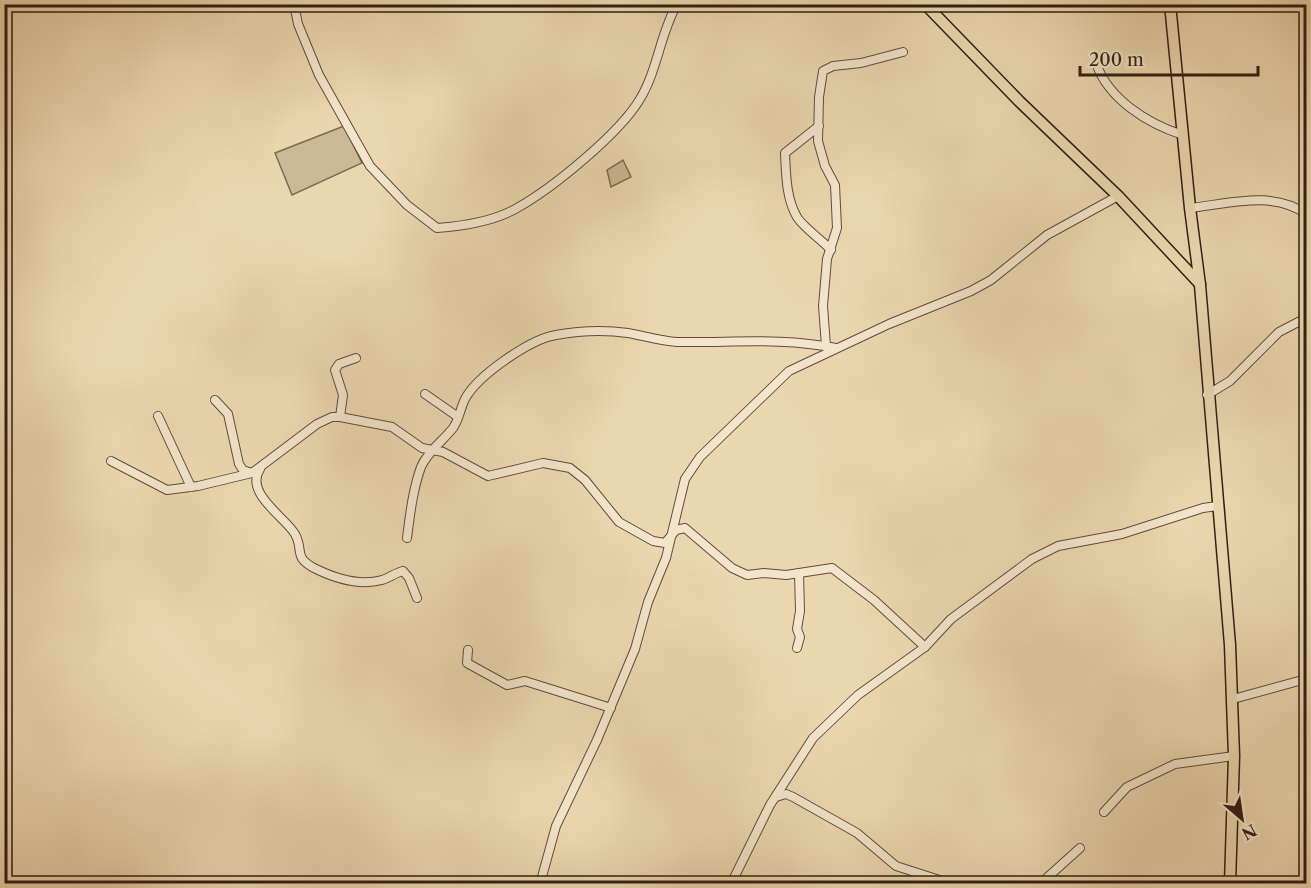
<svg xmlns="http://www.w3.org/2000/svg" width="1311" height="888" viewBox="0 0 1311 888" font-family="'Libre Caslon Text',serif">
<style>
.green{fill:#cbb894;stroke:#7e6b54;stroke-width:1.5}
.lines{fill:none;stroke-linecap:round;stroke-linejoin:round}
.minor-casing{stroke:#604c3a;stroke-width:10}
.major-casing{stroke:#311e13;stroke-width:13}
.minor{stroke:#f2e5cb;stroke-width:8}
.major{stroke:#ebd7af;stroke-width:10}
</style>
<rect width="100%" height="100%" fill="#ebd7af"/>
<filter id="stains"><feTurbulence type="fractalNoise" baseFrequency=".00333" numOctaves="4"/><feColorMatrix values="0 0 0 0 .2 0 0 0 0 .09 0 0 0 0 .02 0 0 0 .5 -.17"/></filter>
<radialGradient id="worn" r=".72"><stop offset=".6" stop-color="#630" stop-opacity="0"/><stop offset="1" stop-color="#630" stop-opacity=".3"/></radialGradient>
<g class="green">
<path d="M344 126 362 163 292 195 275 153Z"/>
<path d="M623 160 631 177 611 187 607 170Z"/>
</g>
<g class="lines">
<g class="minor-casing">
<g id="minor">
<path d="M294 4 298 24 319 75 370 166 407 205 437 228C463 226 495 221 517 208 553 188 620 133 640 99 658 69 660 34 677 4"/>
<path d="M359 4 362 7"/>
<path d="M1096 63C1108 99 1148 124 1183 135"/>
<path d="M819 126 785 153C786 174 786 198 797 217 803 227 823 241 831 250"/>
<path d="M1190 208C1228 204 1273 190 1306 214"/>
<path d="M826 346 823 306 827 259 837 228 835 185 825 166 818 141 819 97 823 71 833 66 861 63 903 52"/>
<path d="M425 394 458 417"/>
<path d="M1207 395 1230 381 1279 332 1306 318"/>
<path d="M215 400 228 414 239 464 243 470 252 473"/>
<path d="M158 416 191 487"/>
<path d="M340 417 343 395 335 370 339 364 356 358"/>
<path d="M111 461 167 490 198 486 252 473 317 424 332 417H340L392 427 422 448 443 452 488 476 543 463 570 468 585 480 619 522 653 541 665 543 676 530 685 528 732 568 747 575 764 573 786 575 832 568 874 600 925 647"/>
<path d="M260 469C244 493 285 517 295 534 304 550 293 557 314 568 334 578 360 586 382 580 389 578 395 573 403 571L409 578 417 598"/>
<path d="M407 538C410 514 413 489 421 467 428 451 442 442 453 428 459 420 460 409 465 399 477 376 530 339 556 335 578 331 606 330 628 333 645 336 660 341 677 342 732 343 781 337 836 348"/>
<path d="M797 648 800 637 797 629 800 611 799 573"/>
<path d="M468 650 467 663 507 685 525 681 611 708"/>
<path d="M1233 699 1306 679"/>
<path d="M776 797 786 794 793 797 857 833 896 866 952 884"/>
<path d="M1104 812 1127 787 1175 764 1234 756"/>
<path d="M540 884 556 826 597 740 635 649 648 602 666 558 685 479 700 457 789 371 889 324 971 291 991 280 1047 235 1118 196"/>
<path d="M731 884 770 805 813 738 858 695 925 647 951 619 1032 559 1058 546 1122 534 1203 508 1217 506"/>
<path d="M1040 884 1080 848"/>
</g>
</g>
<g class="major-casing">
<g id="major">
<path d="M925 4 1019 101 1118 196 1200 284"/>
<path d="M1170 4 1190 208 1200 285 1230 645 1234 756 1230 884"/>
</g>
</g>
<use href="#minor" class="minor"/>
<use href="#major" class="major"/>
</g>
<rect width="1311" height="888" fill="none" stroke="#ebd7af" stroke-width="24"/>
<rect x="6" y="6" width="1299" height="876" fill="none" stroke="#311e13" stroke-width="3"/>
<rect x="12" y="12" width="1287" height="864" fill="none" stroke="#311e13" stroke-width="1.5"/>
<g transform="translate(1242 819) rotate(151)" stroke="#f2e5cb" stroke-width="4.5" paint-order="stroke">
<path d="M0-4.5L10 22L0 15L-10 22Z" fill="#311e13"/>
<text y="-9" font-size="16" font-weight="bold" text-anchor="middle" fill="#311e13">N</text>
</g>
<path d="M1080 66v9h178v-9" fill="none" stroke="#311e13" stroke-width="3"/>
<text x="1089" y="66" font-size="18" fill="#311e13" stroke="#f2e5cb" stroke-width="4.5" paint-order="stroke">200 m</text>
<rect width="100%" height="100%" filter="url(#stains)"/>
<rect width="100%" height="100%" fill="url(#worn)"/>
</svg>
